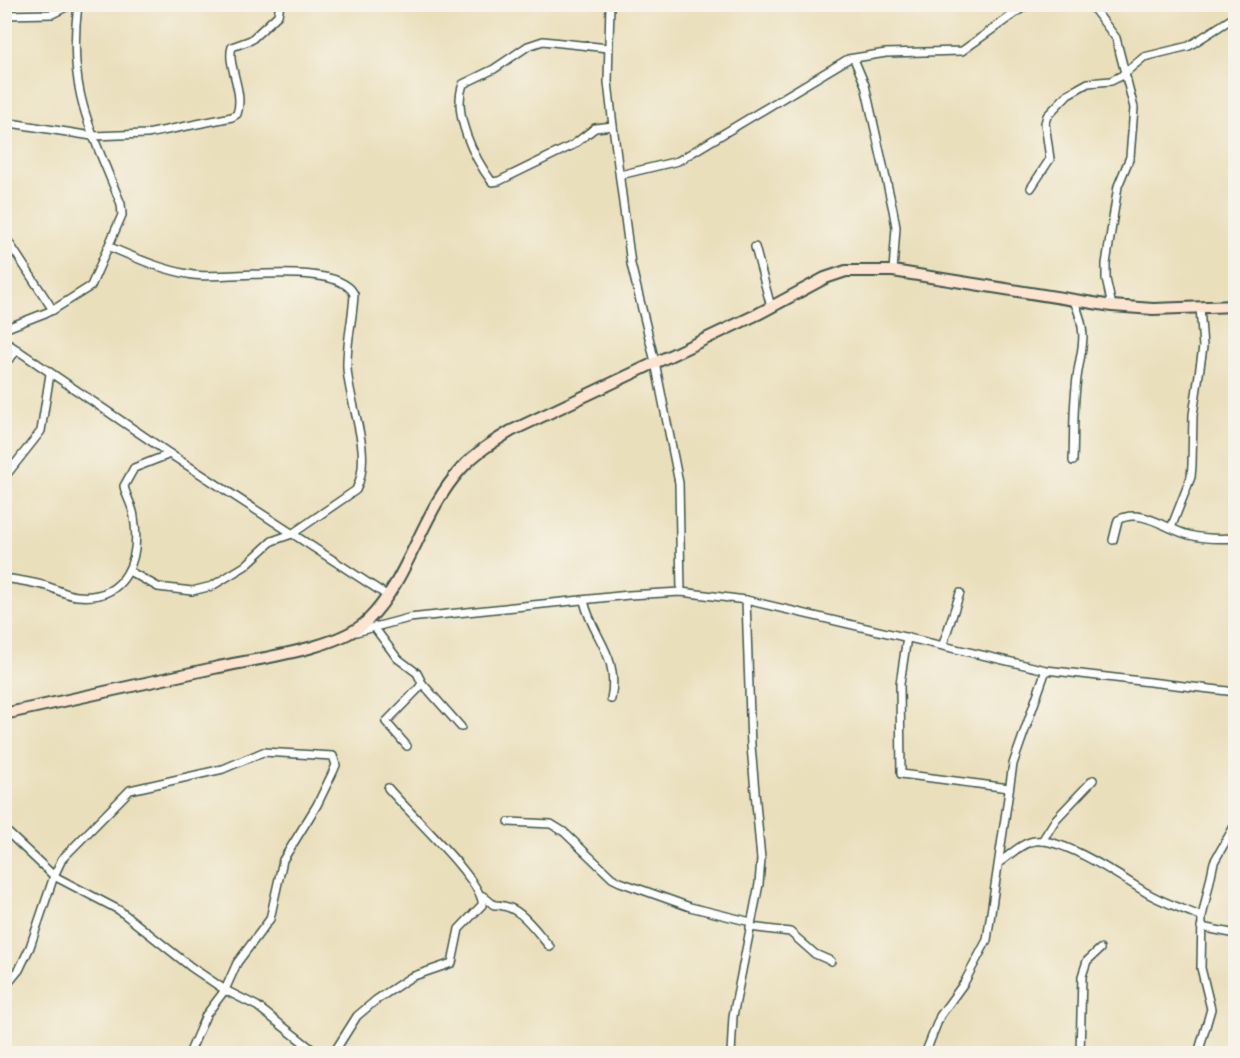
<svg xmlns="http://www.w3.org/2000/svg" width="1240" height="1058" viewBox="0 0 1240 1058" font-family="Cardo,serif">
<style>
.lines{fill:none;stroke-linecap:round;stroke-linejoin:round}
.minor-casing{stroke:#3d5548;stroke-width:10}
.secondary-casing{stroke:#3d5548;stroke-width:14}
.minor{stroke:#fff;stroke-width:7}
.secondary{stroke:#fde4d1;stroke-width:10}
</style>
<rect width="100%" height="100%" fill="#f7f3e8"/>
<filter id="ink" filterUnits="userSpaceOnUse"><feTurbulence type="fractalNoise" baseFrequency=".0167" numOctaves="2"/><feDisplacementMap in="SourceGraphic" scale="12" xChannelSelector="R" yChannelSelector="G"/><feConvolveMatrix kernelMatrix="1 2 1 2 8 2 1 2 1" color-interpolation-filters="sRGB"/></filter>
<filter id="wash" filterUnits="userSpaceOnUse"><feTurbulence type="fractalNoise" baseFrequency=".008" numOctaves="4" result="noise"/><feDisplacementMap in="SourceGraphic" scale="24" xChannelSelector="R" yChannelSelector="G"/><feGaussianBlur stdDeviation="1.35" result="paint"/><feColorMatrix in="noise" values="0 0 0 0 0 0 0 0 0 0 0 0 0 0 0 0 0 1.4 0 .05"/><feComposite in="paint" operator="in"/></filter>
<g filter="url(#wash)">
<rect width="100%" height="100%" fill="#eadfbb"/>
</g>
<g filter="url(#ink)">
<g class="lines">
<g class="minor-casing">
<g id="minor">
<path d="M610 4 608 82 613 126 631 264 655 362 679 483 681 592"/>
<path d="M1090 4 1116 38 1134 108 1130 157 1118 186 1106 264V279L1112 306"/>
<path d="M4 15 52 14 72 4"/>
<path d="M608 48 543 41 528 46 494 69 463 84C452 114 474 158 492 182L499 181 573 145 595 128 613 126"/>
<path d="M854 59 865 85 893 210 896 227 893 271"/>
<path d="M4 122 92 136 147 134 232 117 237 114C245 92 226 64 232 47L251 40 278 15 280 4"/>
<path d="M620 175 678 161 848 59 886 53 962 51 1028 4"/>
<path d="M1031 188 1050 159 1045 123 1047 116 1068 94 1088 83 1111 81 1121 76 1144 57 1189 46 1236 16"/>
<path d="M4 235 53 310"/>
<path d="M110 247C138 259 163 270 193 275 227 280 337 260 354 294 353 319 346 343 347 368 349 406 374 452 356 490L292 534 272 541 245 566 212 586 192 591 158 587 129 571"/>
<path d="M755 247 771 307"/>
<path d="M4 329 53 310 91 286 122 215 121 204C90 127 67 91 78 4"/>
<path d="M4 341 170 454 388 596"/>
<path d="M4 364 18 350"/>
<path d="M1073 461C1074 437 1073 412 1076 387 1079 349 1091 341 1074 301"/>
<path d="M4 478 41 431 50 374"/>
<path d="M1171 528 1191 477 1192 465 1193 415 1203 347 1200 307"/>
<path d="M1113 540 1118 520C1140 507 1166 529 1189 535 1204 539 1220 539 1236 538"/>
<path d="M4 578C18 580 32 582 46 586 56 589 66 595 77 596 126 601 141 559 134 517 133 506 126 497 124 486L134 468 170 454"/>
<path d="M584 601C593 639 620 655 611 699"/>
<path d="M374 627 397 658 417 673 422 683 419 688 386 722 407 746"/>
<path d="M356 632 409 618 629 595 681 592 746 600 1046 670 1236 692"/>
<path d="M907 637 900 684 901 774 1009 788"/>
<path d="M943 644 960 593"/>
<path d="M422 683 461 727"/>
<path d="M509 822 551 824 564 832 612 878 620 882 690 907 751 922"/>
<path d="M4 829 54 876 119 910 191 967 225 990 257 1006 318 1054"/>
<path d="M1042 841 1056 819 1093 780"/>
<path d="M1000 862C1010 855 1023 842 1035 841 1065 838 1122 878 1147 893 1164 903 1184 909 1202 917"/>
<path d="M483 896 494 905C520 904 534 929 550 947"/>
<path d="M750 927 790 932 815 954 831 961"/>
<path d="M1201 927 1236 934"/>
<path d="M4 988 19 970 30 947 54 876 62 859 130 790 223 769 263 752 333 756 336 765 333 772 317 805 283 860 270 919 237 963 225 990 206 1015 189 1054"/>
<path d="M333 1054 357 1016 376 1000 411 977 452 963 459 929 482 905C486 884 405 809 388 788"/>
<path d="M731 1054 733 1016 759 884 761 859 751 746 746 600"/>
<path d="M925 1054 940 1016 964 983 987 940 1013 764 1046 670"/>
<path d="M1080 1054 1082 976 1087 961 1100 949"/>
<path d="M1198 1054 1211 1009 1201 968 1202 917 1214 862 1236 823"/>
</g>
</g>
<g class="secondary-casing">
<path id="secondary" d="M4 714C74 699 144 683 214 668 254 659 340 649 368 620 410 578 421 513 461 469 475 453 493 442 511 431L758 314 825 278 846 271H893L1112 306 1153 309 1236 306"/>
</g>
<use href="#minor" class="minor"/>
<use href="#secondary" class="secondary"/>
</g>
</g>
<rect width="1240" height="1058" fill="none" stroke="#f7f3e8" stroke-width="24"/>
</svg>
